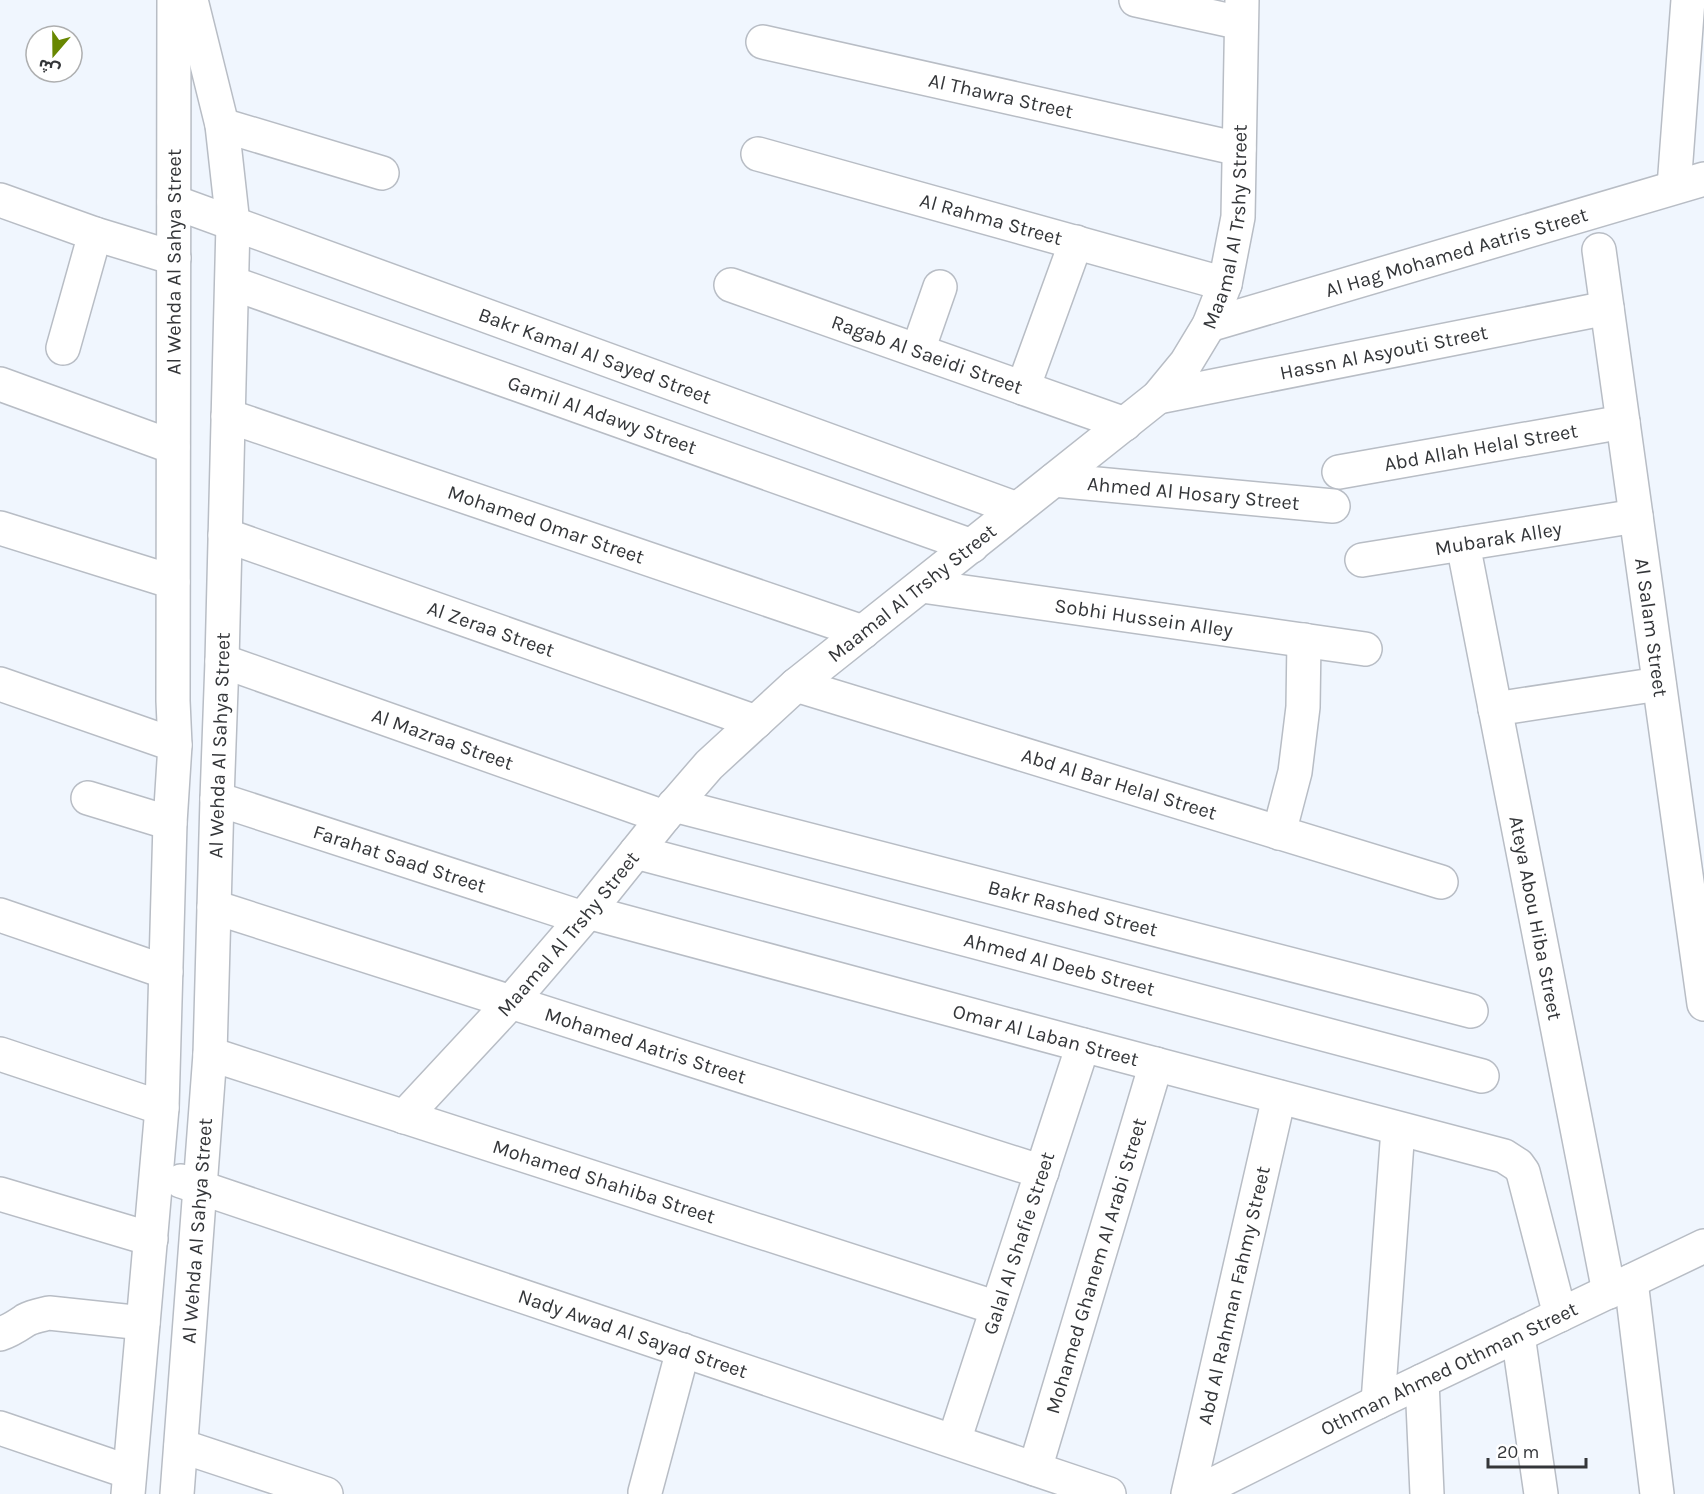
<svg xmlns="http://www.w3.org/2000/svg" width="1704" height="1494" viewBox="0 0 1704 1494" font-family="Karla,'Noto Sans Arabic',sans-serif">
<style>
.lines{fill:none;stroke-linecap:round;stroke-linejoin:round}
.minor-casing{stroke:#b8bdc5;stroke-width:36}
.minor{stroke:#fff;stroke-width:33}
.labels{text-anchor:middle;dominant-baseline:central;stroke-width:4.5;stroke-linejoin:round;paint-order:stroke}
.street-label{font-size:20px;fill:#343639;stroke:#fff}
</style>
<rect width="100%" height="100%" fill="#f0f6fe"/>
<g class="lines">
<g class="minor-casing">
<g id="minor">
<path d="M1136 0 1241 23"/>
<path id="s1" d="M763 42 1239 149"/>
<path d="M222 125 382 173"/>
<path id="s2" d="M758 154 1225 284"/>
<path d="M1674 187 1688 0"/>
<path d="M0 200 95 234 174 258"/>
<path id="s3" d="M174 202 1017 509"/>
<path id="s4" d="M1599 250 1704 1004"/>
<path id="s5" d="M232 283 972 546"/>
<path id="s6" d="M731 285 1125 424"/>
<path id="s7" d="M1209 325 1704 179"/>
<path d="M63 348 95 234"/>
<path d="M918 350 940 287"/>
<path d="M0 384 173 447"/>
<path d="M1023 388 1076 242"/>
<path id="s8" d="M1158 397 1607 308"/>
<path id="s9" d="M228 416 863 632"/>
<path id="s10" d="M1339 472 1623 422"/>
<path id="s11" d="M1054 480 1333 506"/>
<path d="M0 528 173 582"/>
<path id="s12" d="M225 535 756 722"/>
<path id="s13" d="M1463 544 1609 1292"/>
<path id="s14" d="M1362 560 1636 516"/>
<path id="s15" d="M922 586 1365 649"/>
<path id="s16" d="M222 661 664 817"/>
<path d="M0 684 175 745"/>
<path id="s17" d="M796 685 1441 882"/>
<path d="M1495 709 1659 684"/>
<path d="M88 798 170 823"/>
<path id="s18" d="M217 799 583 918"/>
<path id="s19" d="M674 805 1471 1011"/>
<path d="M1279 833 1295 772 1303 707 1304 640"/>
<path id="s20" d="M636 852 1482 1076"/>
<path id="s21" d="M214 907 1042 1172"/>
<path id="s22" d="M588 912 1083 1045 1504 1156 1518 1165 1523 1172 1560 1315"/>
<path d="M0 915 166 972"/>
<path d="M0 1054 162 1108"/>
<path id="s23" d="M210 1054 997 1308"/>
<path id="s24" d="M404 1117 510 1003 583 918 664 817 709 765 796 685 1158 397 1186 363 1209 325 1225 284 1238 217 1242 0"/>
<path id="s25" d="M181 1181 1109 1494"/>
<path d="M0 1194 151 1239"/>
<path d="M1631 1281 1657 1494"/>
<path d="M0 1334C10 1331 17 1326 26 1320 33 1316 41 1315 49 1313L143 1323"/>
<path d="M1518 1335 1541 1494"/>
<path d="M1422 1381 1427 1494"/>
<path d="M1378 1402 1398 1129"/>
<path d="M0 1428 129 1472"/>
<path id="s26" d="M954 1441 1083 1045"/>
<path d="M181 1446 326 1494"/>
<path id="s27" d="M1035 1469 1156 1064"/>
<path d="M645 1492 683 1350"/>
<path id="s28" d="M128 1494 162 1108 170 823 175 745 173 701 174 0"/>
<path id="s29" d="M177 1494 210 1054 217 799 222 661 233 224 222 125 191 0"/>
<path id="s30" d="M1188 1494 1279 1097"/>
<path id="s31" d="M1194 1494 1378 1402 1704 1246"/>
</g>
</g>
<use href="#minor" class="minor"/>
</g>
<g class="labels">
<g class="street-label">
<text stroke="none"><textPath href="#s1" startOffset="244">Al Thawra Street</textPath></text>
<text stroke="none"><textPath href="#s2" startOffset="242">Al Rahma Street</textPath></text>
<text stroke="none"><textPath href="#s24" startOffset="1236">Maamal Al Trshy Street</textPath></text>
<text stroke="none"><textPath href="#s7" startOffset="258">Al Hag Mohamed Aatris Street</textPath></text>
<text stroke="none"><textPath href="#s28" startOffset="1234">Al Wehda Al Sahya Street</textPath></text>
<text stroke="none"><textPath href="#s8" startOffset="230">Hassn Al Asyouti Street</textPath></text>
<text stroke="none"><textPath href="#s6" startOffset="208">Ragab Al Saeidi Street</textPath></text>
<text stroke="none"><textPath href="#s3" startOffset="448">Bakr Kamal Al Sayed Street</textPath></text>
<text stroke="none"><textPath href="#s5" startOffset="393">Gamil Al Adawy Street</textPath></text>
<text stroke="none"><textPath href="#s10" startOffset="144">Abd Allah Helal Street</textPath></text>
<text stroke="none"><textPath href="#s11" startOffset="140">Ahmed Al Hosary Street</textPath></text>
<text stroke="none"><textPath href="#s9" startOffset="336">Mohamed Omar Street</textPath></text>
<text stroke="none"><textPath href="#s14" startOffset="138">Mubarak Alley</textPath></text>
<text stroke="none"><textPath href="#s24" startOffset="732">Maamal Al Trshy Street</textPath></text>
<text stroke="none"><textPath href="#s15" startOffset="224">Sobhi Hussein Alley</textPath></text>
<text stroke="none"><textPath href="#s4" startOffset="381">Al Salam Street</textPath></text>
<text stroke="none"><textPath href="#s12" startOffset="282">Al Zeraa Street</textPath></text>
<text stroke="none"><textPath href="#s16" startOffset="234">Al Mazraa Street</textPath></text>
<text stroke="none"><textPath href="#s29" startOffset="750">Al Wehda Al Sahya Street</textPath></text>
<text stroke="none"><textPath href="#s17" startOffset="338">Abd Al Bar Helal Street</textPath></text>
<text stroke="none"><textPath href="#s18" startOffset="192">Farahat Saad Street</textPath></text>
<text stroke="none"><textPath href="#s19" startOffset="412">Bakr Rashed Street</textPath></text>
<text stroke="none"><textPath href="#s13" startOffset="381">Ateya Abou Hiba Street</textPath></text>
<text stroke="none"><textPath href="#s24" startOffset="246">Maamal Al Trshy Street</textPath></text>
<text stroke="none"><textPath href="#s20" startOffset="438">Ahmed Al Deeb Street</textPath></text>
<text stroke="none"><textPath href="#s22" startOffset="474">Omar Al Laban Street</textPath></text>
<text stroke="none"><textPath href="#s21" startOffset="453">Mohamed Aatris Street</textPath></text>
<text stroke="none"><textPath href="#s23" startOffset="414">Mohamed Shahiba Street</textPath></text>
<text stroke="none"><textPath href="#s29" startOffset="264">Al Wehda Al Sahya Street</textPath></text>
<text stroke="none"><textPath href="#s26" startOffset="208">Galal Al Shafie Street</textPath></text>
<text stroke="none"><textPath href="#s27" startOffset="212">Mohamed Ghanem Al Arabi Street</textPath></text>
<text stroke="none"><textPath href="#s30" startOffset="204">Abd Al Rahman Fahmy Street</textPath></text>
<text stroke="none"><textPath href="#s25" startOffset="477">Nady Awad Al Sayad Street</textPath></text>
<text stroke="none"><textPath href="#s31" startOffset="284">Othman Ahmed Othman Street</textPath></text>
</g>
</g>
<g transform="translate(54 54) rotate(200)"><circle r="28" fill="#ffffff" stroke="#aeafb0" stroke-width="1.5"/>
<path d="M0-4.5L10 22L0 15L-10 22Z" fill="#688700"/>
<text y="-9" font-size="16" font-weight="bold" text-anchor="middle" fill="#343639">ش</text>
</g>
<path d="M1488 1458v9h98v-9" fill="none" stroke="#343639" stroke-width="3"/>
<text x="1497" y="1458" font-size="18" fill="#343639" stroke="#ffffff" stroke-width="4.5" paint-order="stroke">20 m</text>
</svg>
